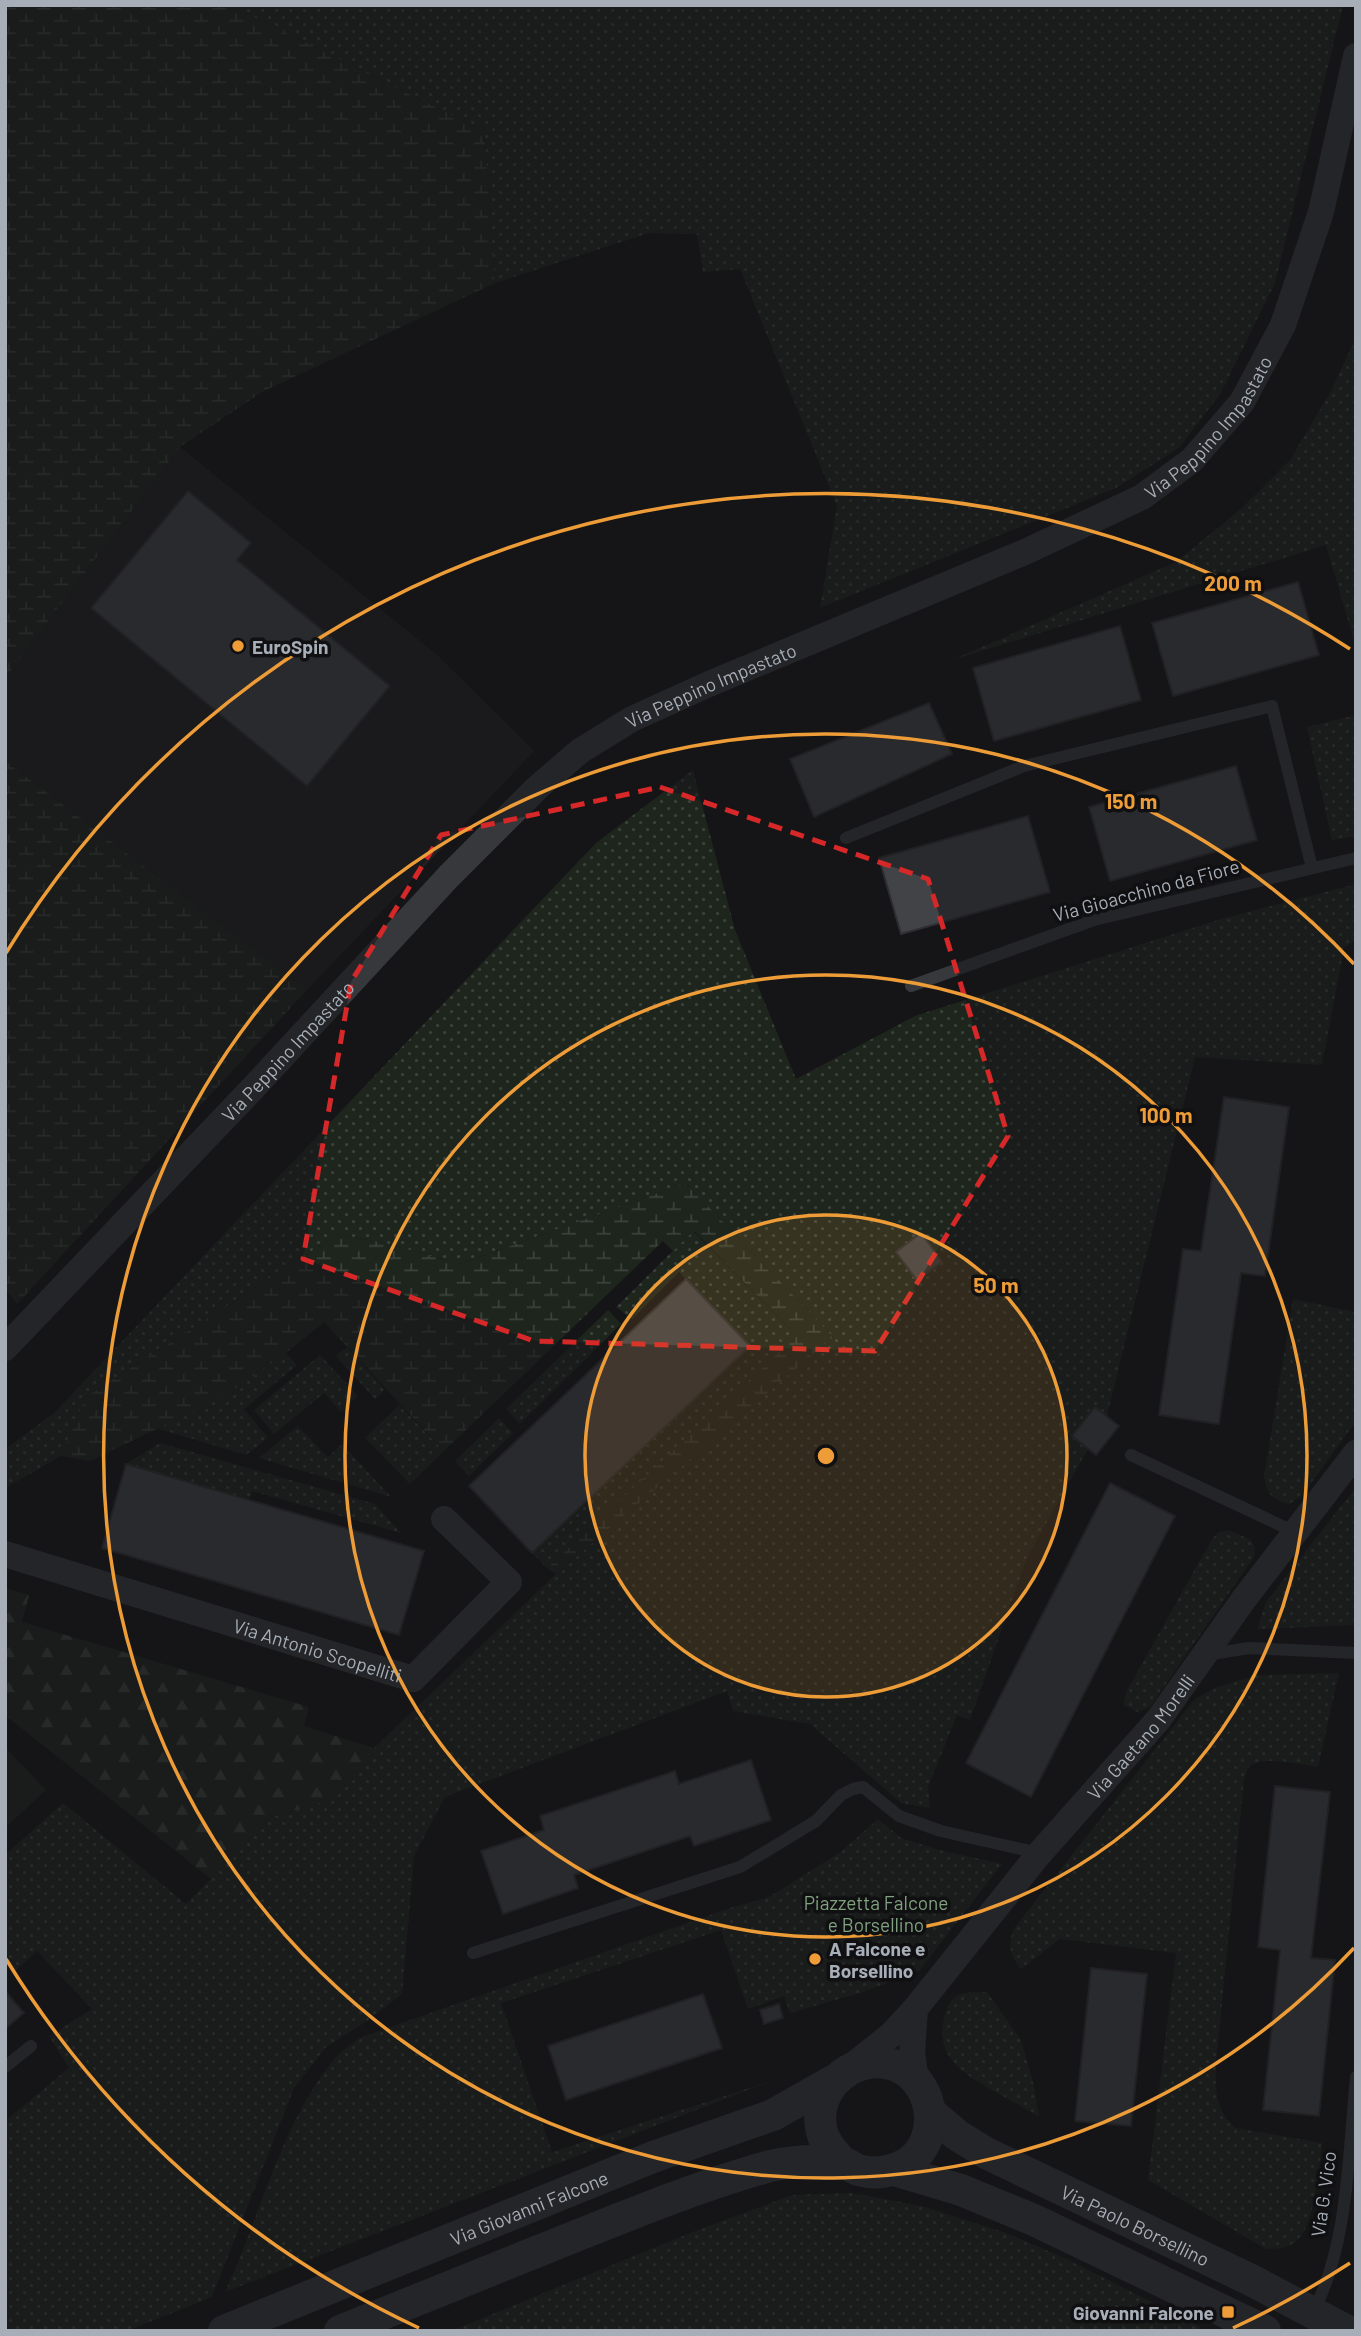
<svg xmlns="http://www.w3.org/2000/svg" width="1361" height="2336" viewBox="0 0 1361 2336" font-family="Barlow,sans-serif">
<style>
.built{fill:#212124}
.grass{fill:url(#grass-dots)}
.forest{fill:url(#forest-firs)}
.wetland{fill:url(#wetland-marsh)}
.pitch{fill:#1d251d}
.building{fill:#414347;stroke:#2f2f33;stroke-width:2}
.lines{fill:none;stroke-linecap:round;stroke-linejoin:round}
.service{stroke:#36383c;stroke-width:12}
.minor{stroke:#36383c;stroke-width:26}
.tertiary{stroke:#36383c;stroke-width:32}
.marked{fill:none;stroke:#d62828;stroke-width:5;stroke-dasharray:14 9;stroke-linejoin:round}
.ring{fill:none;stroke:#ed9c37;stroke-width:3.5}
.poi-dot{fill:#ed9c37;stroke:#101012;stroke-width:2.5}
.labels{text-anchor:middle;dominant-baseline:central;stroke-width:7;stroke-linejoin:round;paint-order:stroke}
.street-label{font-size:19px;fill:#a7aeb7;stroke:#101012}
.poi-label{font-size:19px;font-weight:bold;fill:#a7aeb7;stroke:#101012;text-anchor:start}
.park-label{font-size:19px;fill:#80a17f;stroke:#101012}
.centre{fill:#ed9c37;stroke:#101012;stroke-width:3.5}
.ring-label{font-size:21px;text-anchor:middle;font-weight:bold;fill:#ed9c37;stroke:#101012;stroke-width:7;stroke-linejoin:round;paint-order:stroke}
</style>
<defs>
<pattern id="grass-dots" width="8" height="8" patternUnits="userSpaceOnUse" patternTransform="scale(1.75)"><rect width="8" height="8" fill="#1d251d"/><path d="M2 2h.1M6 6h.1" fill="none" stroke="#3b423c" stroke-width="1.8" stroke-linecap="round"/></pattern>
<pattern id="forest-firs" width="22" height="20" patternUnits="userSpaceOnUse" patternTransform="scale(1.75)"><rect width="22" height="20" fill="#1d251d"/><path d="M5 1l3.5 6h-7zM16 11l3.5 6h-7z" fill="#3b423c"/></pattern>
<pattern id="wetland-marsh" width="20" height="14" patternUnits="userSpaceOnUse" patternTransform="scale(1.75)"><rect width="20" height="14" fill="#1d251d"/><path d="M1 5h8M5 5V1M11 12h8M15 12V8" fill="none" stroke="#3b423c"/></pattern>
</defs>
<rect width="100%" height="100%" fill="#151517"/>
<path class="built" d="M180 447 436 654 534 751 307 990 5 761V678Z"/>
<g class="grass">
<path d="M230 5H1343L1275 283 1221 393 1179 448 1116 488 820 608 837 506 740 269 703 272 697 234 649 233 495 283 484 131Z"/>
<path d="M1356 337V648L1326 545 952 660 1176 562 1242 508 1290 460 1331 391Z"/>
<path d="M1356 715V836L1332 840 1307 727Z"/>
<path d="M693 770 735 930 796 1079 915 1016 1221 919 1356 884V940L1344 948 1322 1065 1195 1057 1107 1416 1095 1407 1072 1436 1088 1449 1027 1557 970 1720 957 1715 928 1787 930 1808 901 1803 810 1724 733 1711 727 1691 445 1797 414 1856 402 1994 367 2021 326 2047 294 2088 212 2297 127 2331H5V2121L69 2068 49 2036 92 2009 37 1951 13 1973 5 1964V1855L63 1803 186 1904 272 1817 322 1802 374 1748 556 1574 833 1337 686 1183 460 1264 388 1244 338 1234 86 1397 61 1456 5 1488V1449L53 1414 596 843Z"/>
<path d="M693 1231 797 1336 547 1568 532 1553 750 1346 679 1272 632 1319 616 1307Z"/>
<path d="M1293 1299 1356 1312V1421L1301 1497 1289 1504C1272 1500 1267 1494 1264 1477Z"/>
<path d="M608 1310 621 1324 520 1424 506 1409Z"/>
<path d="M347 1347 385 1390 375 1399 336 1356Z"/>
<path d="M286 1353 297 1365 244 1409 268 1438 246 1455 156 1428 225 1396Z"/>
<path d="M320 1355 358 1396 341 1412 324 1393 274 1434 254 1410Z"/>
<path d="M399 1405 444 1451 410 1484 365 1438Z"/>
<path d="M499 1418 513 1433 469 1476 455 1461Z"/>
<path d="M298 1426 328 1457 342 1444 391 1497 259 1458Z"/>
<path d="M160 1443 375 1504 401 1533 252 1491 249 1500 126 1464Z"/>
<path d="M1356 1487V1625L1257 1629 1266 1602Z"/>
<path d="M1229 1530 1251 1540 1255 1548 1254 1557 1150 1707 1136 1712 1124 1705 1126 1692 1212 1539 1219 1532Z"/>
<path d="M1339 1673 1318 1767C1302 1765 1259 1754 1248 1768 1246 1772 1245 1776 1244 1780L1216 2063C1215 2088 1215 2111 1236 2128L1322 2143C1320 2166 1314 2225 1298 2240 1289 2248 1278 2249 1266 2249L1148 2180 1176 1953 1060 1939 1021 1969C1009 1954 1007 1944 1015 1927L1195 1699 1217 1687 1257 1675Z"/>
<path d="M878 1819 901 1838 940 1850 1002 1864 919 1971 860 1993 790 2013 784 1996 748 2009 721 1930 501 2003 552 2152 771 2081 225 2292C261 2216 281 2121 337 2056 343 2049 354 2043 362 2037L730 1908 769 1897 842 1851Z"/>
<path d="M987 1992 1021 2040 1034 2086 1039 2117C1024 2108 1008 2099 992 2090 961 2072 934 2056 945 2015 952 1990 963 1993 987 1992Z"/>
<path d="M852 2193 922 2206 1006 2233 1067 2259 1201 2327 1199 2331H451L690 2233 792 2195Z"/>
</g>
<path class="forest" d="M5 1588 29 1595 22 1622 309 1707 304 1726 374 1748 322 1802 272 1817 211 1879 5 1715Z"/>
<g class="wetland">
<path d="M5 5H230L484 131 495 283 262 392 180 447 5 678Z"/>
<path d="M5 761 307 990 17 1304 5 1289Z"/>
<path d="M686 1183 833 1337 556 1574 547 1568 797 1336 694 1231 673 1251 663 1241 444 1451 324 1322 286 1353 225 1396 90 1461 61 1456 86 1397 338 1234 388 1244 460 1264Z"/>
</g>
<path class="pitch" d="M5 1747 46 1790 5 1828Z"/>
<g class="building">
<path d="M188 491 251 543 237 560 390 686 307 786 91 608Z"/>
<path d="M1298 582 1319 655 1173 696 1152 623Z"/>
<path d="M1120 626 1141 700 994 741 973 668Z"/>
<path d="M929 703 952 754 814 817 790 759Z"/>
<path d="M1236 766 1257 840 1110 881 1089 807Z"/>
<path d="M1028 816 1050 892 901 934 879 858Z"/>
<path d="M1224 1097 1289 1107 1265 1276 1241 1273 1219 1424 1159 1415 1183 1249 1201 1251Z"/>
<path d="M921 1233 942 1262 917 1280 896 1252Z"/>
<path d="M686 1279 750 1346 532 1553 469 1486Z"/>
<path d="M1095 1407 1119 1426 1096 1455 1072 1436Z"/>
<path d="M126 1464 424 1551 399 1635 102 1548Z"/>
<path d="M1110 1483 1175 1516 1031 1797 966 1763Z"/>
<path d="M751 1760 771 1820 694 1846 690 1836 574 1875 578 1888 503 1914 481 1851 544 1830 540 1816 675 1771 679 1784Z"/>
<path d="M1275 1786 1330 1792 1311 1958 1335 1960 1319 2116 1263 2110 1280 1950 1258 1947Z"/>
<path d="M1091 1968 1147 1974 1131 2126 1075 2121Z"/>
<path d="M5 1991 24 2013 5 2029Z"/>
<path d="M703 1994 722 2048 566 2100 548 2046Z"/>
<path d="M779 2004 783 2018 764 2024 760 2010Z"/>
</g>
<g class="lines">
<g class="service">
<path d="M846 838 1024 766 1272 706 1312 868"/>
<path d="M911 986 1094 920 1356 858"/>
<path d="M1131 1455 1295 1532"/>
<path d="M1206 1655 1249 1648 1356 1653"/>
<path d="M473 1953 740 1867 816 1821 841 1795 853 1789 863 1787 899 1816 941 1831 1039 1853"/>
<path d="M5 2067 31 2046"/>
<path d="M1313 2312C1348 2248 1349 2149 1356 2077"/>
</g>
<g class="minor">
<path id="s1" d="M5 1348 254 1087 449 876 537 788 580 751 632 719 709 684 1025 552 1142 497 1192 460 1242 402 1283 325 1321 212 1356 56"/>
<path id="s2" d="M5 1554 413 1679 509 1582 444 1519"/>
<path d="M915 2009 912 2053 916 2080"/>
<path id="s3" d="M848 2069 891 2035 915 2009 1039 1854 1158 1720 1244 1599 1356 1453"/>
</g>
<g class="tertiary">
<path id="s4" d="M931 2113 957 2135 986 2153 1253 2281 1347 2331"/>
<path d="M894 2170 961 2190 1034 2220 1265 2331"/>
<path id="s5" d="M224 2331 653 2157 773 2115 833 2081"/>
<path d="M340 2331C417 2300 494 2269 571 2238 636 2212 702 2185 770 2166 791 2161 817 2160 839 2162 846 2162 851 2167 858 2170 875 2175 894 2172 909 2162 941 2139 935 2086 901 2068 859 2047 810 2087 822 2132 825 2144 834 2153 842 2162"/>
</g>
</g>
<path d="M0 0H1361V2336H0ZM660 787 928 879 1008 1136 875 1351 534 1341 303 1259 351 982 441 835Z" fill="#151517" fill-opacity=".55" fill-rule="evenodd"/>
<path class="marked" d="M660 787 928 879 1008 1136 875 1351 534 1341 303 1259 351 982 441 835Z"/>
<circle cx="826" cy="1456" r="241" fill="#ed9c37" fill-opacity=".12"/>
<g class="ring">
<circle cx="826" cy="1456" r="241"/>
<circle cx="826" cy="1456" r="481"/>
<path d="M1354 1948A722 722 0 1 1 1354 964"/>
<path d="M1350 2263A962 962 0 0 1 1233 2328M419 2328A962 962 0 0 1 6 1959M6 953A962 962 0 0 1 1350 649"/>
</g>
<g class="poi-dot">
<circle cx="238" cy="646" r="7"/>
<circle cx="815" cy="1959" r="7"/>
<rect x="1221" y="2305" width="14" height="14" rx="3.5"/>
</g>
<g class="labels">
<g class="street-label">
<text stroke="none"><textPath href="#s1" startOffset="1544">Via Peppino Impastato</textPath></text>
<text stroke="none"><textPath href="#s1" startOffset="976">Via Peppino Impastato</textPath></text>
<text transform="translate(1146 890) rotate(-15)">Via Gioacchino da Fiore</text>
<text stroke="none"><textPath href="#s1" startOffset="410">Via Peppino Impastato</textPath></text>
<text stroke="none"><textPath href="#s2" startOffset="327">Via Antonio Scopelliti</textPath></text>
<text stroke="none"><textPath href="#s3" startOffset="444">Via Gaetano Morelli</textPath></text>
<text transform="translate(1323 2194) rotate(-82)">Via G. Vico</text>
<text stroke="none"><textPath href="#s5" startOffset="329">Via Giovanni Falcone</textPath></text>
<text stroke="none"><textPath href="#s4" startOffset="234">Via Paolo Borsellino</textPath></text>
</g>
<g class="poi-label">
<text x="252" y="646">EuroSpin</text>
<text x="829" y="1948">A Falcone e<tspan x="829" dy="22">Borsellino</tspan></text>
<text x="1214" y="2312" text-anchor="end">Giovanni Falcone</text>
</g>
<g class="park-label">
<text x="876" y="1902">Piazzetta Falcone<tspan x="876" dy="22">e Borsellino</tspan></text>
</g>
</g>
<circle cx="826" cy="1456" r="10" class="centre"/>
<g class="ring-label">
<text x="1233" y="591">200 m</text>
<text x="1131" y="809">150 m</text>
<text x="1166" y="1123">100 m</text>
<text x="996" y="1293">50 m</text>
</g>
<rect width="1361" height="2336" fill="none" stroke="#a7aeb7" stroke-width="14"/>
</svg>
